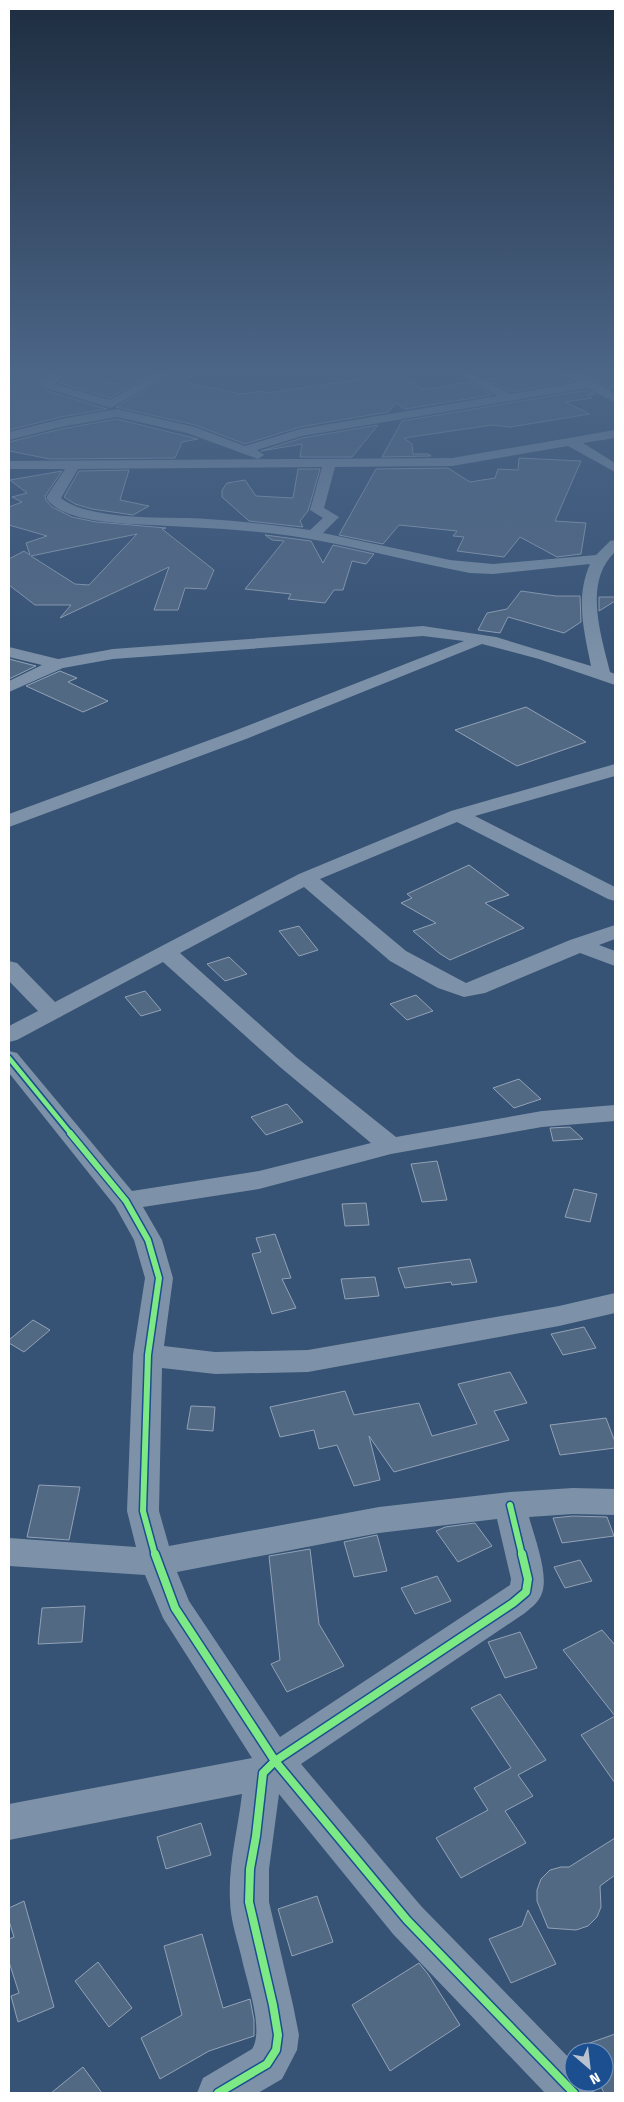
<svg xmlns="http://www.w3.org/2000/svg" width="624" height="2102" viewBox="0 0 624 2102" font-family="'Fira Sans',sans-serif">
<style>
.building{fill:#526984;stroke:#92a2b6;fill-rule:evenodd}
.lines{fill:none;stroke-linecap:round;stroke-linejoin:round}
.street{fill:#7d92a8;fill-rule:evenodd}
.cycleway-far2-casing{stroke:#1b4f8f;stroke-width:8}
.cycleway-far1-casing{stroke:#1b4f8f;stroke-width:9}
.cycleway-casing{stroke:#1b4f8f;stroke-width:11}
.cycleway-far2{stroke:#7ce984;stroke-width:4.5}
.cycleway-far1{stroke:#7ce984;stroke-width:6}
.cycleway{stroke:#7ce984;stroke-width:8}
</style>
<rect width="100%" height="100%" fill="#365274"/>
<g class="building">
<path d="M120 370H158L110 398 59 383 83 375 120 385Z"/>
<path d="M178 370H206L181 381 240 394 264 391 267 393 396 374 421 388 420 390 469 382 492 395 405 409 396 403 388 412 300 427 245 444 195 425 116 407Z"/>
<path d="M536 370H555L572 381 511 392 487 379Z"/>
<path d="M576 370H615V382L612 389Z"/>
<path d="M44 372 47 376 40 384 45 390 107 409 61 417 9 430V375Z"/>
<path d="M587 390 595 394 587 395 592 398 565 402 590 414 510 427 492 425 404 438 412 444 413 454H428L431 456 382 457 402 421Z"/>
<path d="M117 419 198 439 182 442 175 458 50 459 9 451V442L61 429Z"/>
<path d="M378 425 352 457H300L302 444 261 451 302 438Z"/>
<path d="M519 458 581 461 555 521 586 523 581 554 557 557 520 537 504 557 457 551 464 537 453 536 457 531 399 525 383 544 339 535 376 469 448 468 470 482 495 478 498 469 518 470Z"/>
<path d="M298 469H320L308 511 300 521 303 527 249 521 222 497V490L227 483 245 480 256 496 293 498Z"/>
<path d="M129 470 120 500 149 506 133 515 92 509 75 504 64 497 79 471Z"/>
<path d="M62 471 45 496 46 500 52 507 72 517 96 522 166 528 162 529 214 570 206 589 185 588 178 610H154L169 567 60 618 71 605H35L9 585V559L24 551 30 555 26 543 47 536 9 525V507L22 502 12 497 27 493 10 480ZM137 534 89 585 75 584 31 556Z"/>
<path d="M265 535 311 541 323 563 333 545 374 554 366 564 352 561 343 590H334L325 603 288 599 291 594 245 589 284 541 272 540Z"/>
<path d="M521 591 556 596H580L581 622 564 633 508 617 500 633 478 630 487 613 507 609Z"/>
<path d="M599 597H615V601L599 611Z"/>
<path d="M9 659 36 666 9 679Z"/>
<path d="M60 671 77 678 68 682 108 701 83 712 26 686Z"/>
<path d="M526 707 586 742 517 766 455 730Z"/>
<path d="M469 865 509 895 485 903 524 928 450 960 439 953 413 931 436 923 401 903 412 898 407 894Z"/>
<path d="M299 926 318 950 299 956 279 931Z"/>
<path d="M229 957 247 974 225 981 207 964Z"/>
<path d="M145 991 161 1010 141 1016 125 997Z"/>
<path d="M416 995 433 1011 407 1020 390 1004Z"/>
<path d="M519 1079 541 1099 514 1108 493 1088Z"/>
<path d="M287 1104 303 1122 266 1135 251 1117Z"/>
<path d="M570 1127 583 1139 553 1141 550 1128Z"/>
<path d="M437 1161 447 1200 422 1202 411 1164Z"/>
<path d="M574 1189 597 1194 590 1222 565 1217Z"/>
<path d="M366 1203 369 1225 345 1226 342 1204Z"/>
<path d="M275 1234 291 1278 282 1279 296 1308 272 1314 252 1254 261 1252 256 1238Z"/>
<path d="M470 1259 477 1282 452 1285 451 1282 405 1288 398 1268Z"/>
<path d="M375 1277 379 1296 345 1299 341 1279Z"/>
<path d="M33 1320 50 1330 24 1352 9 1343V1340Z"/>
<path d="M584 1327 596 1348 563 1355 551 1334Z"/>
<path d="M510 1372 527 1403 494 1411 509 1440 394 1472 369 1436 380 1480 354 1486 337 1445 319 1449 314 1430 280 1437 270 1407 345 1391 354 1415 419 1403 432 1436 477 1424 458 1384Z"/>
<path d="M191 1406 215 1407 213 1431 187 1429Z"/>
<path d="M606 1418 615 1442V1448L560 1455 550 1425Z"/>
<path d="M39 1485 80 1487 69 1540 27 1537Z"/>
<path d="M573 1516 607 1517 614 1536 562 1543 553 1518Z"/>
<path d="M475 1523 492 1546 458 1562 436 1531 445 1527Z"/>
<path d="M377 1535 387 1571 354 1577 344 1542Z"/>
<path d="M310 1549 319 1624 344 1666 287 1692 271 1664 280 1660 269 1556Z"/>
<path d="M580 1560 592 1581 565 1588 554 1567Z"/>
<path d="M437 1576 451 1601 415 1614 401 1588Z"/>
<path d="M85 1606 82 1642 38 1644 42 1608Z"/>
<path d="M602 1630 615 1645V1716L563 1650Z"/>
<path d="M520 1632 537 1668 505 1678 488 1642Z"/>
<path d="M500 1694 546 1760 518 1775 533 1796 505 1811 526 1843 461 1878 436 1838 488 1810 474 1788 511 1768 471 1708Z"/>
<path d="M615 1716V1783L581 1735Z"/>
<path d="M201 1823 211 1855 166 1869 157 1837Z"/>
<path d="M615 1838V1875L600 1886 601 1907 597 1917 588 1926 576 1930 548 1928 537 1901V1890L541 1879 550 1870 561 1867H569Z"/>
<path d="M317 1896 333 1942 292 1956 278 1909Z"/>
<path d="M24 1901 54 2007 18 2022 11 1996 19 1993 9 1962V1939L14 1937 9 1921V1908Z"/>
<path d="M528 1910 556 1964 511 1983 489 1939 522 1926Z"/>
<path d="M202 1934 223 2008 250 1999 254 2020V2036L209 2051 160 2079 141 2038 182 2015 164 1946Z"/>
<path d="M98 1962 132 2008 109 2027 75 1981Z"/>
<path d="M419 1963 428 1974 460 2025 390 2071 352 2005Z"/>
<path d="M615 2034V2093H604L599 2082H604V2052H587L584 2045Z"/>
<path d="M83 2067 102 2093H51Z"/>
</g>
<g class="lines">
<g class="street">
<path d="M45 370H57L62 376 55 384 110 400 162 370H176L111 408 46 388 42 384 50 376Z"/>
<path d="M452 370H467L511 394 577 382 557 370H572L615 393V402L587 388 302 436 257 450 264 455 258 459 187 433 117 417 61 427 9 440V432L61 419 117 409 195 427 245 446 300 429 497 396Z"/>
<path d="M615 430V438L583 443 615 463V472L568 446 452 466 335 467 324 508 339 517 323 533 450 560 493 564 596 555 610 541 615 540V552C583 582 601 635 610 672L615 674V685L539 659 482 644 246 739 9 827V814L234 731 464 641 423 636 113 659 63 668 9 692V681L42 665 9 657V647L58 659 113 649 423 626 496 637 591 666C584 631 575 598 590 564L493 574 470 573C410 562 351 545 292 536 237 528 183 527 129 524 106 522 61 519 47 499V496L65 469H9V461L452 458ZM322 467 310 510 323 518 310 530C275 525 241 521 207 519 168 516 92 522 61 498L78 469Z"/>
<path d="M615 764V776L475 816 615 887V901L608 899 457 822 320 879 406 951 466 983 570 940 615 925V939L599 945 615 951V966L580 953 485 993 464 997 438 988 390 961 304 887 180 953 296 1057 396 1137 542 1111 615 1105V1121L542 1127 391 1154 259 1189 143 1207 162 1240 173 1278 164 1346 215 1352 308 1350 559 1306 615 1293V1313L559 1326 308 1372 215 1374 162 1368 159 1511 169 1546 379 1507 510 1492 573 1488 615 1489V1515L573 1514 529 1517C534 1536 549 1574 542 1593 539 1602 532 1607 525 1613L301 1764 421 1906 574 2063V2082H591L595 2093H545L393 1934 279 1794 269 1869V1902L293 2005 299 2035 297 2050 282 2079 258 2093H197L203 2078 252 2049C264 2031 248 1985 243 1964 239 1944 230 1921 230 1900 228 1865 238 1829 242 1794L9 1840V1804L252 1758 163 1618 145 1575 9 1566V1538L136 1547 127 1511 133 1355 145 1278 134 1240 115 1206 9 1073V1051L17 1053 132 1191 259 1171 371 1143 280 1067 163 962 17 1040 9 1042V1026L38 1011 9 981V961L17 963 55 1002 299 874 451 811ZM497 1519 511 1579 510 1585 280 1737 189 1601 177 1572 379 1533Z"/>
</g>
<g class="cycleway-far2-casing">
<path id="cycleway-far2" d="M9 1058 71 1134"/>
</g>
<g class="cycleway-far1-casing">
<g id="cycleway-far1">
<path d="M70 1133 126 1201 148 1240 159 1278 148 1355 143 1511 155 1555"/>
<path d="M510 1505 522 1555"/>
</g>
</g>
<g class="cycleway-casing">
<g id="cycleway">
<path d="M155 1554 175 1608 275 1761 407 1920 574 2093"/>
<path d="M218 2093 267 2064 276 2050 278 2035 273 2005 249 1902 250 1869 256 1836 263 1773 275 1761 513 1603 526 1592 528 1579 522 1554"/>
</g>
</g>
<use href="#cycleway-far2" class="cycleway-far2"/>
<use href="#cycleway-far1" class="cycleway-far1"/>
<use href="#cycleway" class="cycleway"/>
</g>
<linearGradient id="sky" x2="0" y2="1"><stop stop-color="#1e2d40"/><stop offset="0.56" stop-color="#4c6688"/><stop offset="1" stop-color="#4c6688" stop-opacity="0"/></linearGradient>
<rect width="624" height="664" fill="url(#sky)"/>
<rect width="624" height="2102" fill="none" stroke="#ffffff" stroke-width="20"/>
<g transform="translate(589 2067) rotate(152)"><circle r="24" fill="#1b4f8f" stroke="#7695bc"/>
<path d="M0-4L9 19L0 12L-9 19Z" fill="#b9c2ce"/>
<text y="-8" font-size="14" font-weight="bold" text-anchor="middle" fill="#ffffff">N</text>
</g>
</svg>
